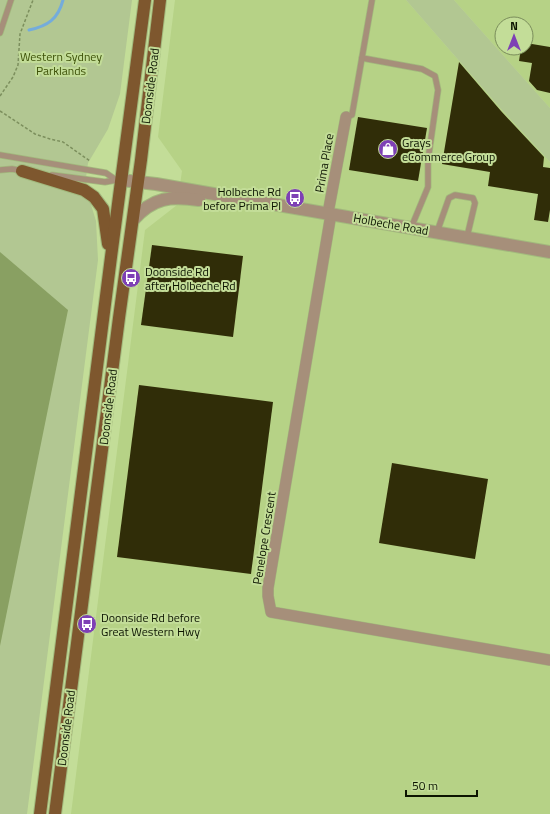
<svg xmlns="http://www.w3.org/2000/svg" width="550" height="814" viewBox="0 0 550 814" font-family="'Titillium Web',sans-serif">
<style>
.built{fill:#b6d286;fill-rule:evenodd}
.green{fill:#b2c792}
.forest{fill:#89a062}
.lines{fill:none;stroke-linecap:round;stroke-linejoin:round}
.stream{stroke:#74acdb;stroke-width:3}
.building{fill:#302d08}
.service-casing{stroke:#a2b97d;stroke-width:7}
.minor-casing{stroke:#a2b97d;stroke-width:12}
.tertiary-casing{stroke:#a2b97d;stroke-width:14}
.primary-casing{stroke:#a2b97d;stroke-width:14}
.path{stroke:#7c8f5d;stroke-width:1.5;stroke-dasharray:3 2;stroke-linecap:butt}
.service{stroke:#a68f7a;stroke-width:5.5}
.minor{stroke:#a68f7a;stroke-width:11}
.tertiary{stroke:#a68f7a;stroke-width:12}
.primary{stroke:#7e572e;stroke-width:12}
.labels{text-anchor:middle;dominant-baseline:central;stroke-width:4;stroke-linejoin:round;paint-order:stroke}
.park-label{font-size:12px;fill:#3c5007;stroke:#c3dd98}
.street-label{font-size:12px;fill:#0c1400;stroke:#c3dd98}
.poi-label{font-size:12px;fill:#0c1400;stroke:#c3dd98;text-anchor:start}
</style>
<rect width="100%" height="100%" fill="#c3dd98"/>
<g class="built">
<path d="M175 0H406L501 109 550 162V814H71L145 230 177 205 182 171 158 137Z"/>
<path d="M454 0H550V108ZM502 24H526V48H502Z"/>
</g>
<g class="green">
<path d="M0 0H132L120 94 108 129 88 163 85 185 96 221 98 260 27 814H0Z"/>
<path d="M406 0H454L550 108V162L501 109Z"/>
</g>
<path class="forest" d="M0 252 68 310 0 646Z"/>
<g class="lines">
<path class="stream" d="M29 30C48 26 58 19 63 0"/>
</g>
<g class="building">
<path d="M526 43 550 47V93L537 90 529 81 532 63 519 61 521 48H526Z"/>
<path d="M459 62 501 111 544 157 543 167 550 168V210L548 222 534 220 538 194 488 186 490 172 442 164Z"/>
<path d="M358 117 427 128 418 181 349 170Z"/>
<path d="M152 245 243 256 233 337 141 325Z"/>
<path d="M139 385 273 402 251 574 117 557Z"/>
<path d="M392 463 488 479 475 559 379 543Z"/>
</g>
<g class="lines">
<g class="service-casing">
<g id="service">
<path d="M0 33 11 0"/>
<path d="M362 58 422 69 435 76 438 90 428 160V187L411 228"/>
<path d="M346 117 352 115 372 0"/>
<path d="M0 155 106 173 116 180"/>
<path d="M0 170 12 169 24 171"/>
<path d="M52 175 105 182 116 180H121"/>
<path d="M437 232 449 198 455 195 473 198 475 203 467 237"/>
</g>
</g>
<g class="minor-casing">
<g id="minor">
<path d="M328 213 346 117"/>
<path d="M331 214 268 588V596L271 612 550 660"/>
</g>
</g>
<g class="tertiary-casing">
<g id="tertiary">
<path d="M121 180 156 184 550 252"/>
<path d="M133 220C153 197 171 196 199 200"/>
</g>
</g>
<g class="primary-casing">
<g id="primary">
<path d="M22 171 84 190 94 197 103 209 108 244"/>
<path d="M40 814 111 257 145 0"/>
<path d="M55 814 119 318 141 160 160 0"/>
</g>
</g>
<g class="path">
<path d="M0 96 13 77 18 65 20 34 33 0"/>
<path d="M0 111 35 134 50 139 63 142 90 161"/>
</g>
<use href="#service" class="service"/>
<use href="#minor" class="minor"/>
<use href="#tertiary" class="tertiary"/>
<use href="#primary" class="primary"/>
</g>
<defs>
<g id="shop-disc" transform="scale(1)"><circle r="9.5" fill="#7e40b5" stroke="#c3dd98"/><path d="M-5-2.5h2.3a2.7 3.5 0 0 1 5.4 0H5L5.5 6h-11ZM-1.5-2.5h3a1.5 2.3 0 0 0-3 0Z" fill="#fff"/></g>
<g id="bus-disc" transform="scale(1)"><circle r="9.5" fill="#7e40b5" stroke="#c3dd98"/><path d="M-5-6H5V4H4V6H2V4H-2V6H-4V4H-5ZM-3.5-4V0h7V-4ZM-3.5 1.2v1.5H-2V1.2ZM2 1.2v1.5H3.5V1.2Z" fill="#fff"/></g>
</defs>
<g fill-rule="evenodd">
<use href="#shop-disc" x="388" y="149"/>
<use href="#bus-disc" x="295" y="198"/>
<use href="#bus-disc" x="131" y="278"/>
<use href="#bus-disc" x="87" y="624"/>
</g>
<g class="labels">
<g class="park-label">
<text x="61" y="56">Western Sydney<tspan x="61" dy="14">Parklands</tspan></text>
</g>
<g class="street-label">
<text transform="translate(150 86) rotate(-83)">Doonside Road</text>
<text transform="translate(324 163) rotate(-80)">Prima Place</text>
<text transform="translate(391 224) rotate(10)">Holbeche Road</text>
<text transform="translate(108 407) rotate(-83)">Doonside Road</text>
<text transform="translate(264 538) rotate(-81)">Penelope Crescent</text>
<text transform="translate(66 728) rotate(-83)">Doonside Road</text>
</g>
<g class="poi-label">
<text x="402" y="142">Grays<tspan x="402" dy="14">eCommerce Group</tspan></text>
<text x="281" y="191" text-anchor="end">Holbeche Rd<tspan x="281" dy="14">before Prima Pl</tspan></text>
<text x="145" y="271">Doonside Rd<tspan x="145" dy="14">after Holbeche Rd</tspan></text>
<text x="101" y="617">Doonside Rd before<tspan x="101" dy="14">Great Western Hwy</tspan></text>
</g>
</g>
<g transform="translate(514 36)"><circle r="19" fill="#c3dd98" stroke="#7a8d5b"/>
<path d="M0-3L7 15L0 10L-7 15Z" fill="#7e40b5"/>
<text y="-6" font-size="11" font-weight="bold" text-anchor="middle" fill="#0c1400">N</text>
</g>
<path d="M406 790v6h71v-6" fill="none" stroke="#0c1400" stroke-width="2"/>
<text x="412" y="790" font-size="12" fill="#0c1400" stroke="#c3dd98" stroke-width="3" paint-order="stroke">50 m</text>
</svg>
